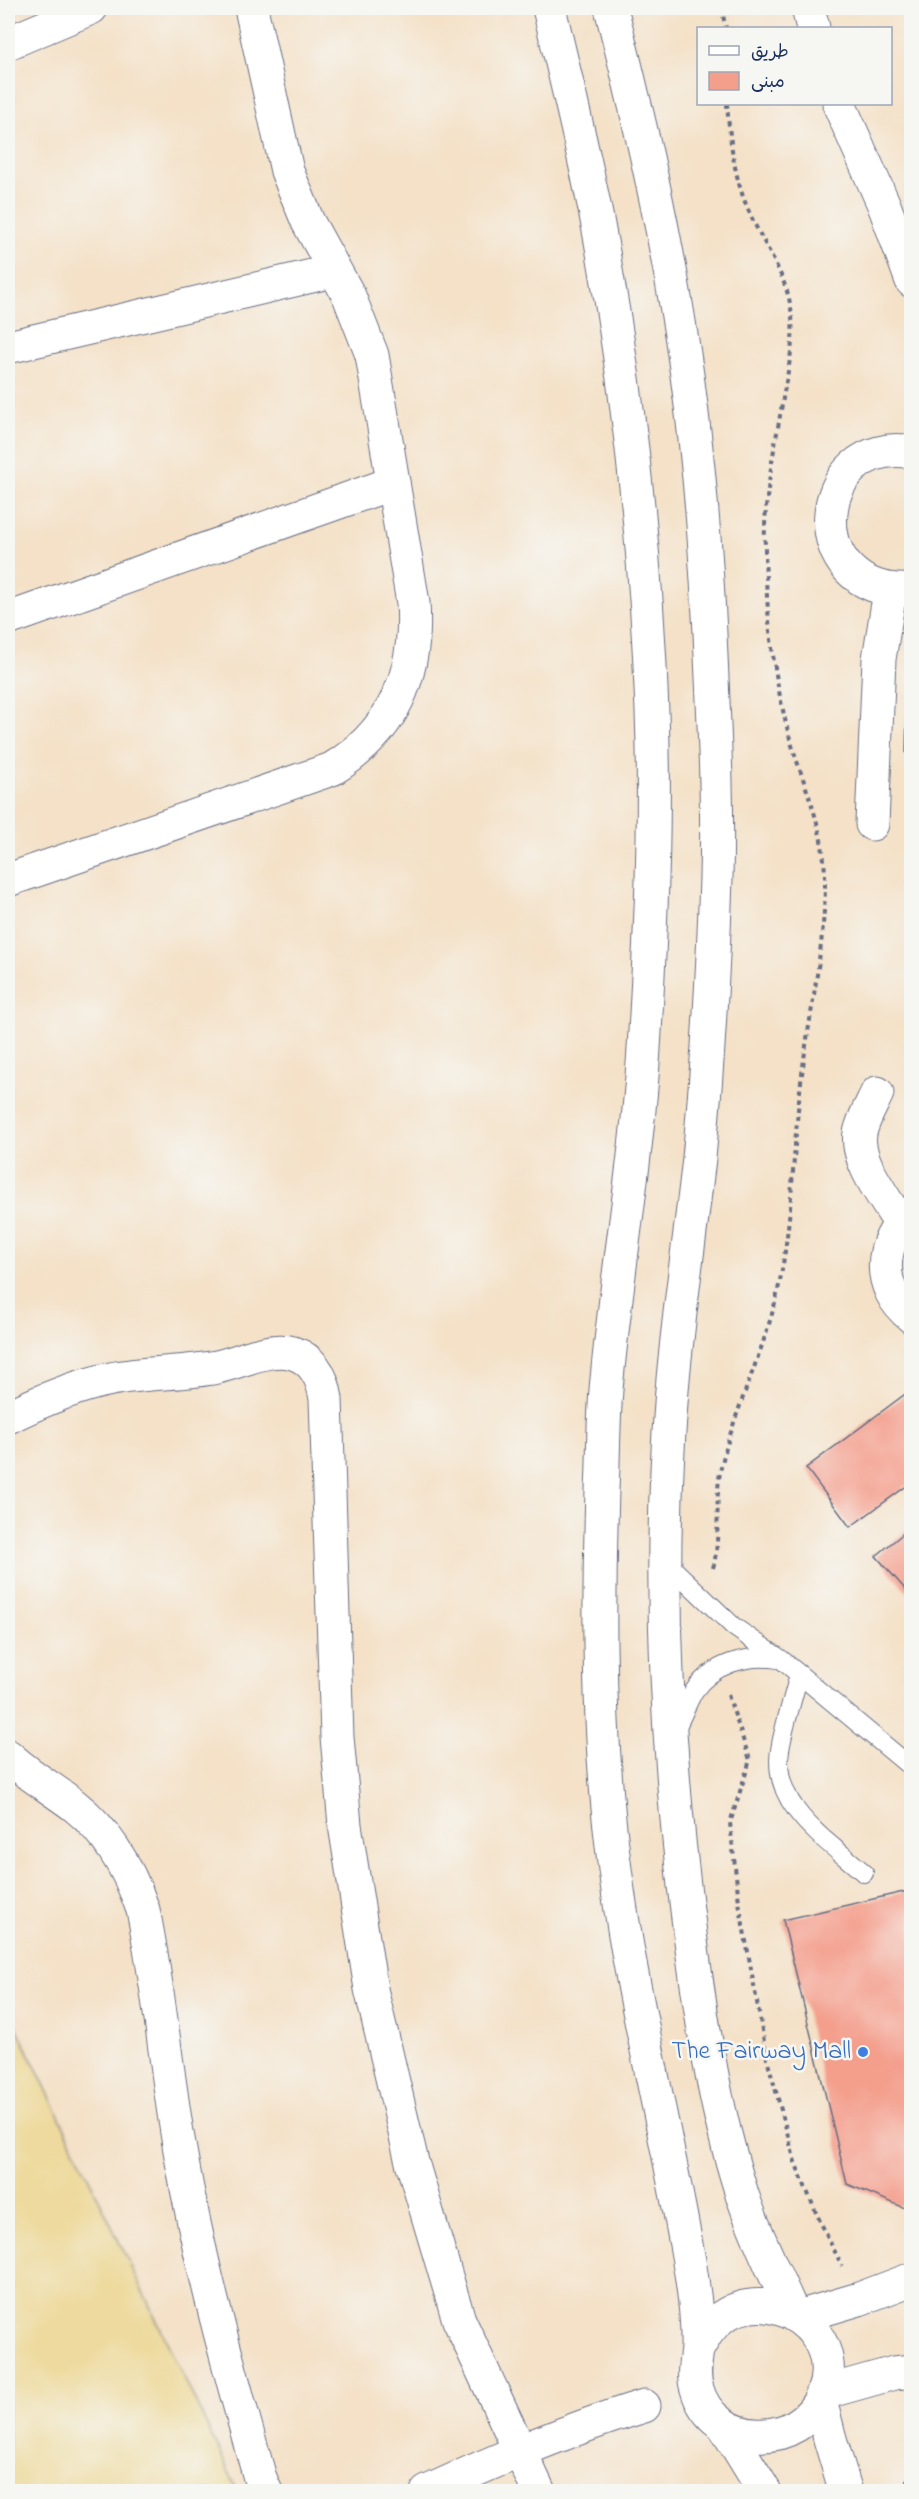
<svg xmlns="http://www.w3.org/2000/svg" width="919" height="2499" viewBox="0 0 919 2499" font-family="'Indie Flower','Playpen Sans Arabic',sans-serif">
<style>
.sand{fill:#eeda9e;stroke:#84847e;stroke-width:1.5}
.building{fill:#f49e8c}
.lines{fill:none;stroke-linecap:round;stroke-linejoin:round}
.lane-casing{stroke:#676d83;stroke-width:20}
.street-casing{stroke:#676d83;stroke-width:35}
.secondary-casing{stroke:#676d83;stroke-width:35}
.path{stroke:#676d83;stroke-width:4;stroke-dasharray:4.5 4.5;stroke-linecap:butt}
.lane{stroke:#fff;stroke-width:18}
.street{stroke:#fff;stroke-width:33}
.secondary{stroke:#fff;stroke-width:33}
.shop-dot{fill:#3f7fe0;stroke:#f6f6f2;stroke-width:2}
.labels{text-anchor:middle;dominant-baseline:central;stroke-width:5;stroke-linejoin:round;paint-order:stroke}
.shop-label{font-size:26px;fill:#366cbe;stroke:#f6f6f2;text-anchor:end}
</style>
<rect width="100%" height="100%" fill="#f6f6f2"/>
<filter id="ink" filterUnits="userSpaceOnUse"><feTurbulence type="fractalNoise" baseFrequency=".0167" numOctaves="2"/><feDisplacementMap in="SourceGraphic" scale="12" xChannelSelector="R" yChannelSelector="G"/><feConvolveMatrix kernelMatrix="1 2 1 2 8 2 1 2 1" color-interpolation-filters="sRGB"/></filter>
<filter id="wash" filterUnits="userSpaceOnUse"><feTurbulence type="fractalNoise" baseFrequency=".008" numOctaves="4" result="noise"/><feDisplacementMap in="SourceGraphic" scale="24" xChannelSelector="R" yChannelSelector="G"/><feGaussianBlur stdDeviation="1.35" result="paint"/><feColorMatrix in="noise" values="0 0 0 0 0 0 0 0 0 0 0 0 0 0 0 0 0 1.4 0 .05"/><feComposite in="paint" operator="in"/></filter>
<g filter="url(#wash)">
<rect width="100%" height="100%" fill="#f4e1c7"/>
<path class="sand" d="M8 2009 238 2491H8Z"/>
<g id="blocks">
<g class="building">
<path d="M907 714 912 715V754L906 753Z"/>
<path d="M912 1389V1482L850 1527 806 1468Z"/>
<path d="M912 1526V1597L876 1556Z"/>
<path d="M912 1890V2211L847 2184 783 1920Z"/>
</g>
</g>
</g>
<g filter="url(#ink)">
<use href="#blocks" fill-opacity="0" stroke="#676d83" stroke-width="1.5"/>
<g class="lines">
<g class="lane-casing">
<g id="lane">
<path d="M665 1561 734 1627 782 1660 912 1768"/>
<path d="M799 1674C793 1699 784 1725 780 1750 771 1807 827 1840 864 1873"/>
<path d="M675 1730C682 1717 687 1703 694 1691 712 1664 747 1654 778 1659"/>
</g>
</g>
<g class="street-casing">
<g id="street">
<path d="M808 8 813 28"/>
<path d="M8 43 91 8"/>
<path d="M839 104 884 205 912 281"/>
<path d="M8 347 333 271"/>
<path d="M912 452C811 434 796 597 912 590"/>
<path d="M8 619 393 483"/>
<path d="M872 824 879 659 890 591"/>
<path d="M8 880 332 769C394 731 418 674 413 603L372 355 349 296 308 222 287 171 251 8"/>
<path d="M877 1093C871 1106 863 1119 860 1133 855 1161 886 1199 900 1223"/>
<path d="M912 1212C878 1243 875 1287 912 1317"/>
<path d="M8 1417C40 1401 76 1386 111 1379 146 1372 182 1374 217 1367 240 1362 270 1346 293 1353 315 1360 323 1379 326 1399L337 1737 345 1825 371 1989 412 2162 459 2320 539 2492"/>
<path d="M8 1756C28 1775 53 1789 75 1806 109 1833 129 1869 143 1910 160 1991 166 2074 181 2156 200 2265 230 2372 260 2478L266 2492"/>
<path d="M798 2317 859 2299 912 2279"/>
<path d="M823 2393 894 2373 912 2371"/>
<path d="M427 2492C498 2459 569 2429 644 2406"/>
</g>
</g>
<g class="secondary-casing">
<g id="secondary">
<path d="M549 8C566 80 584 152 598 225 628 385 646 548 652 711 656 816 651 926 645 1032 639 1148 618 1263 607 1379 603 1416 604 1453 602 1490 599 1593 598 1695 607 1797 620 1951 660 2099 687 2250 693 2282 698 2315 697 2348 696 2362 692 2374 697 2389 714 2449 801 2451 823 2393 846 2332 772 2282 722 2317 710 2326 704 2337 697 2350"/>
<path d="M611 8C642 129 670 251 687 375 701 475 708 577 712 678 715 745 718 811 716 878 713 971 708 1065 699 1158 690 1240 677 1321 671 1403 658 1575 666 1747 688 1918 700 2011 713 2104 742 2194 755 2234 775 2273 792 2312"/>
<path d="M820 2400 830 2439 846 2492"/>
<path d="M725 2427 765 2492"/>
</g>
</g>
<g class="path">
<path d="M721 8 726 28"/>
<path d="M713 1568C722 1534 713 1498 722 1463 736 1407 762 1355 776 1299 793 1227 792 1155 801 1082 809 1015 825 948 825 880 825 826 803 786 789 735 773 675 766 611 765 548 763 496 776 443 784 392 789 367 794 342 792 317 789 278 765 248 750 214 734 179 730 141 727 104"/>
<path d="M728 1695 750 1760 730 1823 739 1902 767 2058 795 2162 817 2215 842 2266"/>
<path d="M910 2492 908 2480 912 2468"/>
</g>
<use href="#lane" class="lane"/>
<use href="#street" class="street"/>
<use href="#secondary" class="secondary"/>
</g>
</g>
<circle class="shop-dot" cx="863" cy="2052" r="6"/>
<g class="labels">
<g class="shop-label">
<text x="851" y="2052">The Fairway Mall</text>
</g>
</g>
<rect width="919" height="2499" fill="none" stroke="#f6f6f2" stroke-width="30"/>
<rect x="697" y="27" width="195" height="78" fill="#f6f6f2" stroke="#9ea6b7" stroke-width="1.5"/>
<rect x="709" y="46" width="30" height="9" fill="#ffffff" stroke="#9ea6b7" stroke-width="1.5"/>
<text x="751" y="57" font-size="18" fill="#1b2f5e">طريق</text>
<rect x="709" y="72" width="30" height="18" fill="#f49e8c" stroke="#9ea6b7" stroke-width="1.5"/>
<text x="751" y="87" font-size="18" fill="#1b2f5e">مبنى</text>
</svg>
